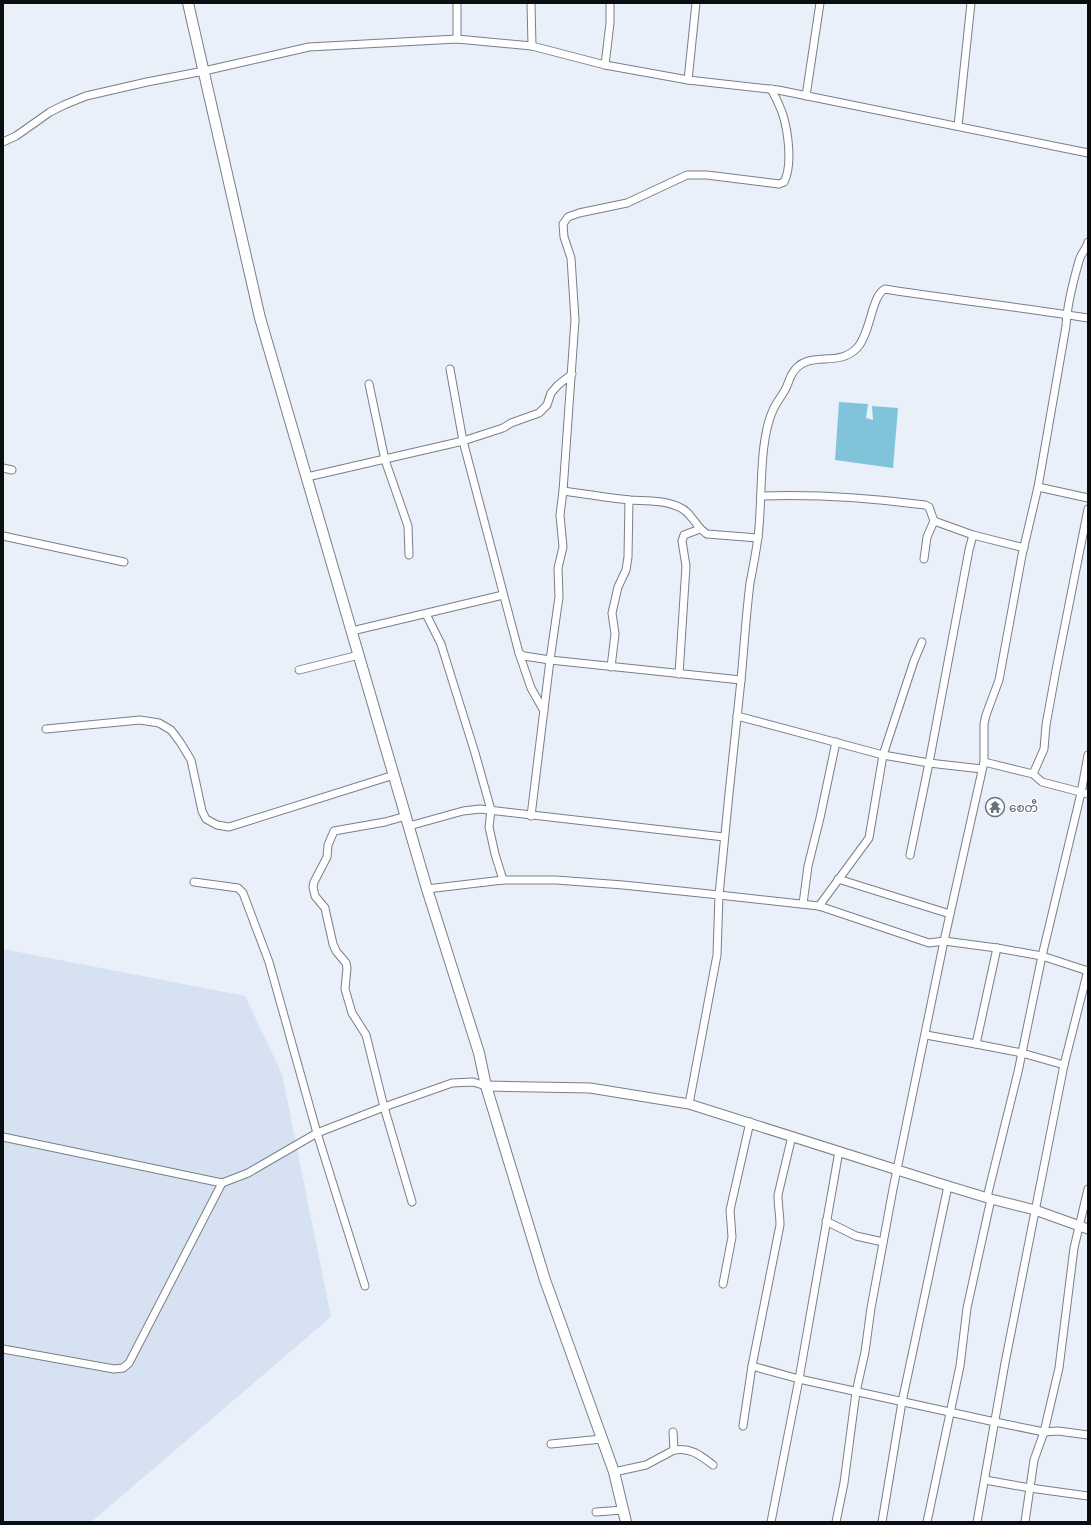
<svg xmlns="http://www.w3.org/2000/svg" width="1091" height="1525" viewBox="0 0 1091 1525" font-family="Cabin,'Noto Sans Myanmar',sans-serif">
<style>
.built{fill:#d6e1f1}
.water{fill:#80c4db}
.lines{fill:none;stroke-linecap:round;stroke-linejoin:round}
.minor-casing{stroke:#797f88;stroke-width:9}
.tertiary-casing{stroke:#797f88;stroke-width:11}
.secondary-casing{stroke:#797f88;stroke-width:12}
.minor{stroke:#fff;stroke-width:7}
.tertiary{stroke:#fff;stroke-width:9}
.secondary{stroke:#fff;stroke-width:10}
.labels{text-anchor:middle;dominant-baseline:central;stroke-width:3;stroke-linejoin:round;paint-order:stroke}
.worship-label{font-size:12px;fill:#5b616d;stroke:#fbfdff;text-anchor:start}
</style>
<rect width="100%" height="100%" fill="#e9f0fa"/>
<path class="built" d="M3 949 245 996 282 1074 331 1317 91 1522H3Z"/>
<path class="water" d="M839 402 868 404 866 418 873 420 872 406 898 408 893 468 835 460Z"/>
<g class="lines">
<g class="minor-casing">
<g id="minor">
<path d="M531 3 532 46"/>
<path d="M457 39V3"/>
<path d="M605 65 610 23V3"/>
<path d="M688 80 696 3"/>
<path d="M806 96 820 3"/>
<path d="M958 126 971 3"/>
<path d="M3 142 16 136 50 112 64 105 86 96 147 82 204 71 309 47 457 39 532 46 605 65 688 80 778 90 1088 153"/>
<path d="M1088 318C1021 307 953 300 885 289 871 296 871 333 857 348 837 369 807 348 792 374 789 379 788 385 785 390 781 397 776 403 773 410 758 443 763 499 758 537 756 552 753 568 750 583 746 615 744 648 741 680 733 752 726 823 719 895L819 906 929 943 944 941 997 948 1042 956 1088 971"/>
<path d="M450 369 463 441 519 653 524 656 550 660 741 680"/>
<path d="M369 384 385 460 408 526 409 555"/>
<path d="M3 468 12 470"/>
<path d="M307 477 463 441 503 428 511 423 539 413 547 405 551 393 558 385 572 374"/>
<path d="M1038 487 1088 498"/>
<path d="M563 491 575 320 571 258 564 237 563 224 568 217 579 213 627 203 687 175H707L779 184 784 182C793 165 788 130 782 112 779 104 775 96 771 89"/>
<path d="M761 496C816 494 871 498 925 505L929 507 934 521 927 537 924 559"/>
<path d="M934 521 973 535 1024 548"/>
<path d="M3 536 124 562"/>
<path d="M426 614 441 644 475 753 491 810 489 827 495 854 503 880"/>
<path d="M352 631 503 595"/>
<path d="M519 653 531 688 544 711"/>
<path d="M611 667 615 634 612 613 618 587 626 570 628 557 629 500"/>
<path d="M299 670 359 655"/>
<path d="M679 674 686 566 682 541 684 535 700 529"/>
<path d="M737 716 883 755 929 763 982 769"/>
<path d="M46 729 140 720 159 723 171 730 180 742 191 760 202 811 206 819 217 825 229 827 394 775"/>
<path d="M984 762 1033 774 1042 782 1088 794"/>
<path d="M1033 774 1044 749 1046 725 1056 670 1088 509"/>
<path d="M406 816 385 822 334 831 328 845 327 857 314 882 313 887 315 896 325 908 326 913 333 944 336 951 346 963 347 968 345 989 352 1013 366 1035 384 1107 412 1202"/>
<path d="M531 816 550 660 559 597 558 568 563 547 560 515 563 491C585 494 607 498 630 500 646 501 664 500 679 507 692 512 695 527 707 534L758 538"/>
<path d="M409 826 463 811 480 809 724 837"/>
<path d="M910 855 929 763 969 550 973 535"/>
<path d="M838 879 950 914"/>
<path d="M194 882 238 888 243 893 269 962 317 1133 365 1286"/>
<path d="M427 889 503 880H556L623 885 719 895 717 955 689 1104"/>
<path d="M803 904 808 866 820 818 836 742"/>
<path d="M819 906 869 838 883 755 914 661 922 642"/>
<path d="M926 1035 976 1044 997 948"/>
<path d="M976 1044 1022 1053 1064 1065"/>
<path d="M3 1137 222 1183 248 1173 317 1133 384 1107 452 1083 473 1082 486 1086"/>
<path d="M987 1197 1018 1072 1042 956 1081 793 1088 755"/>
<path d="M826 1221 856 1236 883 1242"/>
<path d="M723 1284 732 1237 730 1210 750 1122"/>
<path d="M3 1349 114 1369 123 1368 129 1363 222 1183"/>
<path d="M752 1366 799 1379 995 1422 1044 1432 1058 1431 1088 1435"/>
<path d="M743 1426 752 1366 780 1225C780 1215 778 1206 778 1195L792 1136"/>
<path d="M673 1432 674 1450"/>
<path d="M551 1444 602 1439"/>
<path d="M614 1472 646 1465 674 1450C690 1447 700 1455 713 1465"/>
<path d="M985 1480 1030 1488 1088 1496"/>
<path d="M596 1512 623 1510"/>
<path d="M771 1522 799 1379 839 1151"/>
<path d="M836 1522 844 1483 856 1392 865 1352 871 1308 893 1189 944 941 984 762V724L986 715 999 680 1022 555 1038 487 1066 326C1067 304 1073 282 1079 261 1081 253 1086 250 1088 242"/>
<path d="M882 1522 902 1402 948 1186"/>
<path d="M927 1522 960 1366 967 1308 991 1199"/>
<path d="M977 1522 1005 1363 1064 1065 1088 970"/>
<path d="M1025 1522 1034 1460 1044 1432 1059 1368 1074 1248 1088 1189"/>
</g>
</g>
<g class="tertiary-casing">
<path id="tertiary" d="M486 1086 590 1088 689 1104 948 1186 991 1199 1035 1210 1088 1229"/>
</g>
<g class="secondary-casing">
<path id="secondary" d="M188 3 260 318 427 889 479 1053 486 1086 545 1280 614 1472 626 1522"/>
</g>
<use href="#minor" class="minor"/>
<use href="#tertiary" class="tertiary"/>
<use href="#secondary" class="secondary"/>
</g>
<defs>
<g id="temple-ring" transform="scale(1)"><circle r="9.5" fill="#fbfdff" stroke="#6b7280" stroke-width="1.5"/><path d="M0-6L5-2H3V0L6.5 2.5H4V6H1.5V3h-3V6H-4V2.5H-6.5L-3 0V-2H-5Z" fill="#6b7280"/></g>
</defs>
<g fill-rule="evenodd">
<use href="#temple-ring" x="995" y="807"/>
</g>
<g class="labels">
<g class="worship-label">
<text x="1009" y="807">စေတီ</text>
</g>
</g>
<rect width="1091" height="1525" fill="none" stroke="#0b0e11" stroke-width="8"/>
</svg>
